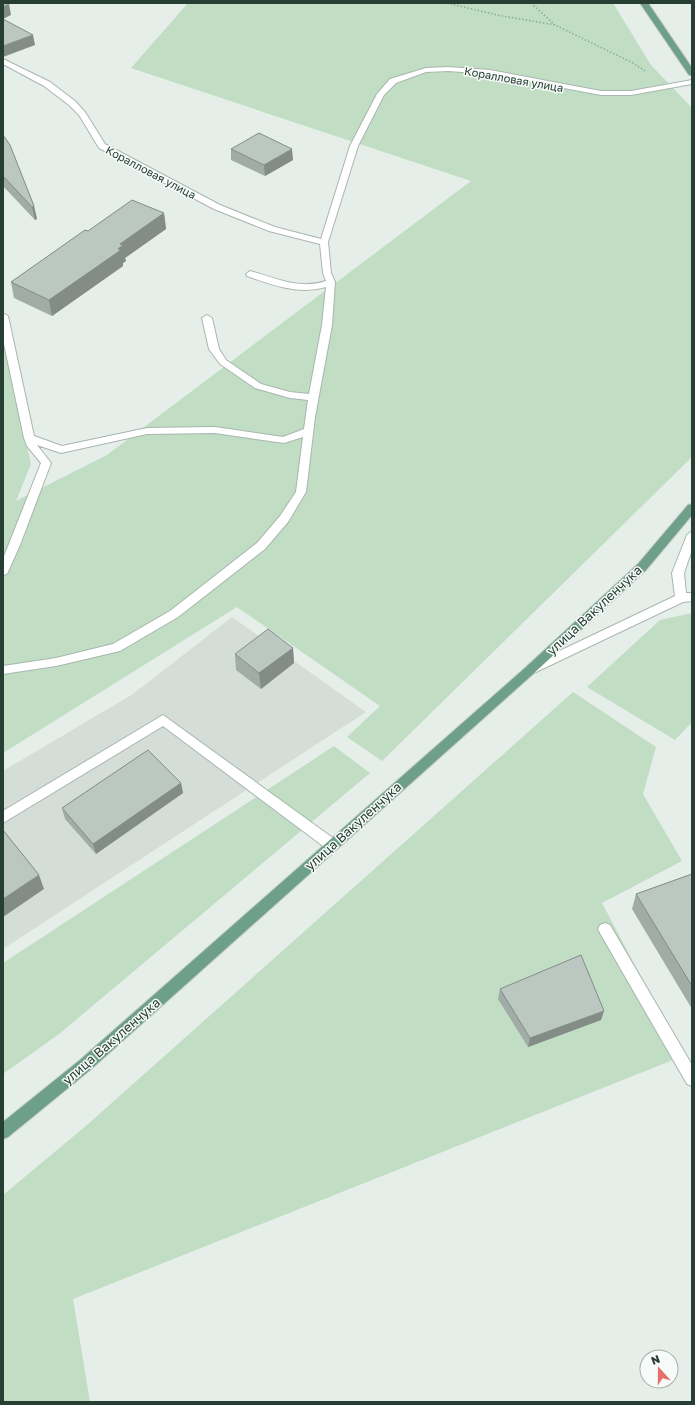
<svg xmlns="http://www.w3.org/2000/svg" width="695" height="1405" viewBox="0 0 695 1405" font-family="'Golos Text',sans-serif">
<style>
.built{fill:#d4ddd7}
.green{fill:#c1ddc3}
.lines{fill:none;stroke-linecap:round;stroke-linejoin:round}
.service-casing{stroke:#a9b6af;stroke-width:2}
.minor-casing{stroke:#a9b6af;stroke-width:2}
.primary-casing{stroke:#c2c9c6;stroke-width:2}
.path{stroke:#89ae9b;stroke-width:1.5;stroke-dasharray:1.5 2;stroke-linecap:butt}
.service{fill:#fff;fill-rule:evenodd}
.minor{fill:#fff;fill-rule:evenodd}
.primary{fill:#6e9f89;fill-rule:evenodd}
.wall{fill:#a1aca6}
.shaded-wall{fill:#838c87}
.building{fill:#bbc8c1;stroke:#838c87}
.labels{text-anchor:middle;dominant-baseline:central;stroke-width:3;stroke-linejoin:round;paint-order:stroke}
.far-street-label{font-size:11px;fill:#263e33;stroke:#f6faf8}
.street-label{font-size:13px;fill:#263e33;stroke:#f6faf8}
</style>
<rect width="100%" height="100%" fill="#e6eee9"/>
<path class="built" d="M232 617 366 712 3 949V771L133 694Z"/>
<g class="green">
<path d="M188 3H613L651 65 692 108V457L382 761 347 737 380 706 237 607 3 753V341L31 464 16 501 107 455 471 181 131 68Z"/>
<path d="M692 613V722L675 740 587 687 660 620Z"/>
<path d="M573 692 656 747 643 794 682 861 602 903 683 1056 73 1299 90 1402H3V1195L87 1125Z"/>
<path d="M334 746 370 773 59 1034 3 1074V963Z"/>
</g>
<g class="lines">
<g class="service-casing">
<g id="service">
<path d="M692 531V550L684 573 686 593H692V601L683 602 536 672H528L526 669 528 666 675 596 672 573 687 535Z"/>
<path d="M163 715 337 841 339 845 337 849 332 850 327 849 163 726 3 823V811Z"/>
<path d="M605 923 610 925 692 1065V1086L687 1084 600 933 598 929 600 925Z"/>
</g>
</g>
<g class="minor-casing">
<path id="minor" d="M3 59 50 82 75 101 85 112 105 144 220 205 275 227 321 239 350 146 377 94 390 79 426 68 448 67 490 70 601 91H631L692 80V84L631 95H601L490 74 448 71 426 72 396 83 384 95 358 146 328 242 331 273 335 282 332 325 315 417 306 492 288 522 265 549 178 617 120 651 56 666 3 674V666L56 658 113 644 170 611 257 543 280 516 296 492 303 437 284 443 215 433 147 434 61 453 37 445 51 463 20 545 7 574 3 575V559L41 463 27 446 24 438 3 339V313L8 316 34 436 62 446 147 428 215 427 283 437 304 429 308 400 290 398 255 388 220 364 209 349 202 318 207 315 212 318 219 349 226 360 261 384 290 392 309 394 322 325 326 287C299 295 272 285 247 276L246 274 250 271C276 278 299 290 326 281L323 273 320 244 269 231 214 209 99 148 79 115 69 105 44 86 3 64Z"/>
</g>
<g class="primary-casing">
<g id="primary">
<path d="M640 3H648L692 68V75H689Z"/>
<path d="M692 504V515L646 570 533 674 90 1070 8 1137 3 1139V1122L80 1060 525 668 638 564 688 505Z"/>
</g>
</g>
<g class="path">
<path d="M447 3 497 15 555 25 633 63 645 71"/>
<path d="M531 3 555 25"/>
</g>
<use href="#service" class="service"/>
<use href="#minor" class="minor"/>
<use href="#primary" class="primary"/>
</g>
<g class="wall">
<path d="M3 135 34 206 37 219 35 220 3 186Z"/>
<path d="M231 149 293 160 265 176 231 160Z"/>
<path d="M164 213 166 229 125 258 126 261 123 263V266L52 316 14 298 11 282 88 231Z"/>
<path d="M293 648 294 663 261 689 236 670 235 654Z"/>
<path d="M181 783 183 793 96 854 65 819 62 808Z"/>
<path d="M692 874V1009L632 909 636 894Z"/>
<path d="M500 989 601 1020 528 1047 498 999Z"/>
</g>
<g class="shaded-wall">
<path d="M9 4 11 15 3 19V7Z"/>
<path d="M33 35 35 45 3 57V46Z"/>
<path d="M292 149 293 160 265 176 264 165Z"/>
<path d="M34 206 37 219 35 220 32 207Z"/>
<path d="M164 213 166 229 125 258 126 261 123 263V266L52 316 49 300 120 244Z"/>
<path d="M293 648 294 663 261 689 259 673Z"/>
<path d="M181 783 183 793 96 854 93 844Z"/>
<path d="M39 875 44 889 3 917V899Z"/>
<path d="M604 1011 601 1020 528 1047 530 1038Z"/>
</g>
<g class="building">
<path d="M3 3H6L9 4 3 7Z"/>
<path d="M3 19 33 35 3 46Z"/>
<path d="M259 133 292 149 264 165 231 149Z"/>
<path d="M3 135 10 145 34 206 32 207 3 176Z"/>
<path d="M132 200 164 213 120 244 123 245 118 249 121 250 49 300 11 282 85 230 88 231Z"/>
<path d="M268 629 293 648 259 673 235 654Z"/>
<path d="M148 750 181 783 93 844 62 808Z"/>
<path d="M3 830 39 875 3 899Z"/>
<path d="M692 874V986L636 894Z"/>
<path d="M581 955 604 1011 530 1038 500 989Z"/>
</g>
<g class="labels">
<g class="far-street-label">
<text transform="translate(514 79) rotate(10)">Коралловая улица</text>
<text transform="translate(151 172) rotate(28)">Коралловая улица</text>
</g>
<g class="street-label">
<text transform="translate(594 610) rotate(-43)">улица Вакуленчука</text>
<text transform="translate(353 826) rotate(-42)">улица Вакуленчука</text>
<text transform="translate(111 1041) rotate(-41)">улица Вакуленчука</text>
</g>
</g>
<rect width="695" height="1405" fill="none" stroke="#263e33" stroke-width="8"/>
<g transform="translate(659 1369) rotate(339)"><circle r="19" fill="#f6faf8" stroke="#a3afa9"/>
<path d="M0-3L7 15L0 10L-7 15Z" fill="#e6706b"/>
<text y="-6" font-size="11" font-weight="bold" text-anchor="middle" fill="#263e33">N</text>
</g>
</svg>
